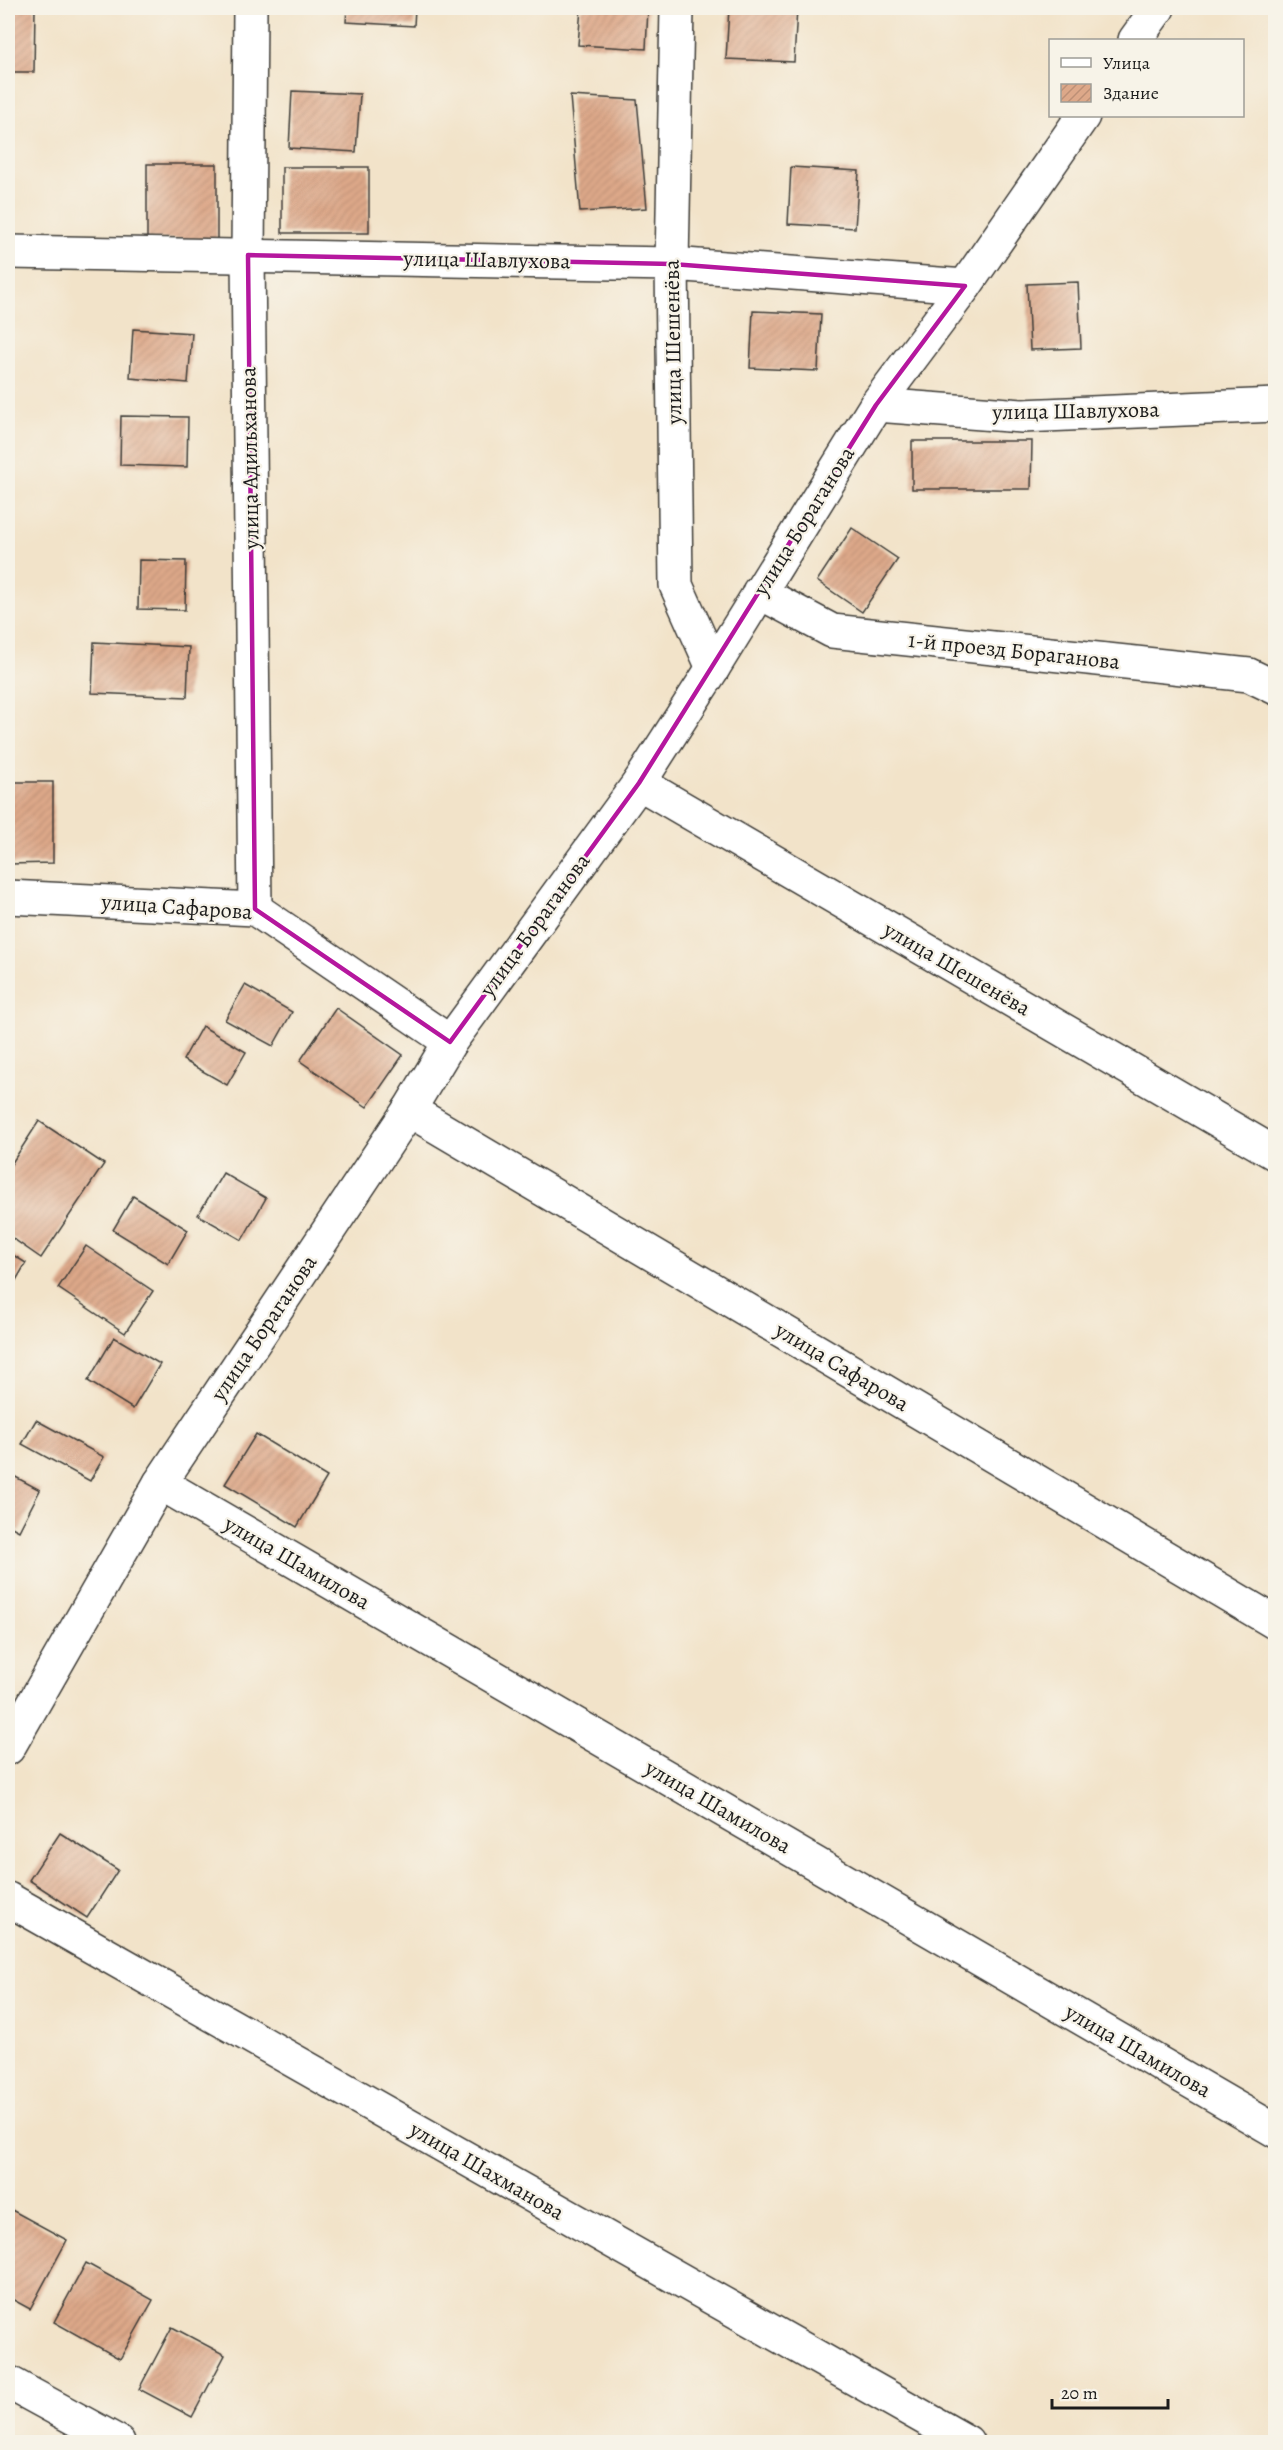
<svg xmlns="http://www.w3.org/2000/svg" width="1283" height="2450" viewBox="0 0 1283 2450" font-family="Alegreya,serif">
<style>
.building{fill:url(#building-hatch)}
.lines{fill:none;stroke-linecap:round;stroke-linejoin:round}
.minor-casing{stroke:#3c3a36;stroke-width:36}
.minor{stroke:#fff;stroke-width:33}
.marked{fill:none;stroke:#b5179e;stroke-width:4.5;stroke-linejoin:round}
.labels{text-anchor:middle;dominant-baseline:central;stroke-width:4.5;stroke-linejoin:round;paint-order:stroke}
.street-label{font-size:22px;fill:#1c1c1c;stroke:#f7f3e8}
</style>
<defs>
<pattern id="building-hatch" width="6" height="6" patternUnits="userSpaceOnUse" patternTransform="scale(1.5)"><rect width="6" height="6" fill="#dda889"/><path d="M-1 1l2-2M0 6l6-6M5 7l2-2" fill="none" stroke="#bd9076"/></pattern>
</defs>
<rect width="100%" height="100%" fill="#f7f3e8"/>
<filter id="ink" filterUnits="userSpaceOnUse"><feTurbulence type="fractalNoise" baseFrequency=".0167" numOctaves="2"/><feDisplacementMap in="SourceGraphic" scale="12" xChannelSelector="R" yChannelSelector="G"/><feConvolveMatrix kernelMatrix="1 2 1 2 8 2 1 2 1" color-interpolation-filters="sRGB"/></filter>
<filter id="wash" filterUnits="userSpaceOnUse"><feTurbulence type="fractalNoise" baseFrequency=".008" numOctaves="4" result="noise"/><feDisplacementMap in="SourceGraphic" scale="24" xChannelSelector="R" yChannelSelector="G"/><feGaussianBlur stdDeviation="1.35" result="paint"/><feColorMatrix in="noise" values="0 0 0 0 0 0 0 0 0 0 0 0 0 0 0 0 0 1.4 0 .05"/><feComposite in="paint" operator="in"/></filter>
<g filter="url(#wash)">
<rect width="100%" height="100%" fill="#f2e3c9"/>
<g id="blocks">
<g class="building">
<path d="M8 8H35L34 72H8Z"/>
<path d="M347 8H415L414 26 346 22Z"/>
<path d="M581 8H648L646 49 578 45Z"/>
<path d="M729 8H797L794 62 726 59Z"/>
<path d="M292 91 360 94 356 152 289 148Z"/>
<path d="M570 96 637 100 647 208 580 212Z"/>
<rect x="147" y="164" width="70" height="75"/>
<rect x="282" y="167" width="87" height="66"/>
<path d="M791 167 859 171 855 228 788 224Z"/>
<path d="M1078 282 1081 348 1030 350 1027 284Z"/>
<path d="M753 311 821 314 818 371 750 368Z"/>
<path d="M133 329 192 333 188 383 130 378Z"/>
<path d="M121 416 188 417 187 467 120 465Z"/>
<path d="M912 441H1032L1031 489H912Z"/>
<path d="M852 528 898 559 862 612 817 581Z"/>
<path d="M139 560 186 561 185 610 138 609Z"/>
<path d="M94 642 189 647 187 697 92 693Z"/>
<path d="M8 782H53V863L8 864Z"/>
<path d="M245 985 292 1012 273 1046 225 1020Z"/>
<path d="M336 1008 403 1055 367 1107 300 1061Z"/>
<path d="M202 1026 246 1052 227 1085 183 1060Z"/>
<path d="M39 1121 104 1164 41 1258 8 1235V1169Z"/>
<path d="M223 1173 266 1198 242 1240 198 1215Z"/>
<path d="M133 1196 188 1230 168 1264 113 1230Z"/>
<path d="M86 1246 153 1291 125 1333 58 1288Z"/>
<path d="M8 1252 26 1263 8 1294Z"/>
<path d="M114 1337 160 1364 133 1409 88 1381Z"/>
<path d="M36 1420 104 1457 90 1481 22 1444Z"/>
<path d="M256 1434 327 1477 297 1527 225 1484Z"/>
<path d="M8 1473 40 1490 19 1531 8 1525Z"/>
<path d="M60 1833 118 1870 87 1918 29 1880Z"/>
<path d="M8 2208 67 2240 30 2309 8 2297Z"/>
<path d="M86 2263 153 2300 120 2359 54 2322Z"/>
<path d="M172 2327 225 2355 192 2417 139 2389Z"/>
</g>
</g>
</g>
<g filter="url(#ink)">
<use href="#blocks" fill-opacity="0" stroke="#3c3a36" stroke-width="1.5"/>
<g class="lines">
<g class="minor-casing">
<g id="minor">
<path d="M250 8 248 255 255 909"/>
<path d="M677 8 672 264 676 585 713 668"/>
<path d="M1135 40 1158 8"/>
<path d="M8 252 672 264 965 286"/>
<path d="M876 405 1022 416 1276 405"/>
<path d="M759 592 832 631 1249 675 1276 688"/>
<path d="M639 783 1276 1154"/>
<path d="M8 897 255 909 450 1042"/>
<path d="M409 1110 1276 1623"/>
<path d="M160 1483 1276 2131"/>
<path d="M8 1748 160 1483 409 1110 450 1042 639 783 713 668 876 405 965 286 1083 116"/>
<path d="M8 1899 967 2442"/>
<path d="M8 2382 118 2442"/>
</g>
</g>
<use href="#minor" class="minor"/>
</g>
</g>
<path class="marked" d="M248 255 672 264 965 286 876 405 639 783 450 1042 255 909Z"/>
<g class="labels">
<g class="street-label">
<text transform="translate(487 260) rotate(1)">улица Шавлухова</text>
<text transform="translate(673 342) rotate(-91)">улица Шешенёва</text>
<text transform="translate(1076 411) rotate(-1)">улица Шавлухова</text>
<text transform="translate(250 458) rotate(-91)">улица Адильханова</text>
<text transform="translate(804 521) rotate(-58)">улица Бораганова</text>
<text transform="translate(1014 651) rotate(6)">1-й проезд Бораганова</text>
<text transform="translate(177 907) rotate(4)">улица Сафарова</text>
<text transform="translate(535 925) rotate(-54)">улица Бораганова</text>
<text transform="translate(957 969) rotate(30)">улица Шешенёва</text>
<text transform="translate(264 1328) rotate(-56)">улица Бораганова</text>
<text transform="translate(842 1367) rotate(31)">улица Сафарова</text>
<text transform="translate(297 1563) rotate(30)">улица Шамилова</text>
<text transform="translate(718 1807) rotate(30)">улица Шамилова</text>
<text transform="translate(1138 2051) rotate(30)">улица Шамилова</text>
<text transform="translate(487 2171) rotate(30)">улица Шахманова</text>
</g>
</g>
<rect width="1283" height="2450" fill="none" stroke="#f7f3e8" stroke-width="30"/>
<rect x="1049" y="39" width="195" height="78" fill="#f7f3e8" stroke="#9f9d96" stroke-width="1.5"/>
<rect x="1061" y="58" width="30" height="9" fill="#ffffff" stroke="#9f9d96" stroke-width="1.5"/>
<text x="1103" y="69" font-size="18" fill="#1c1c1c">Улица</text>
<rect x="1061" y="84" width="30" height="18" fill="url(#building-hatch)" stroke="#9f9d96" stroke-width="1.5"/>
<text x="1103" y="99" font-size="18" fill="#1c1c1c">Здание</text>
<path d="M1052 2399v9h116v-9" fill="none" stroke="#1c1c1c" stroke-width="3"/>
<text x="1061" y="2399" font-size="18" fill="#1c1c1c" stroke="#f7f3e8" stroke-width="4.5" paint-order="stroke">20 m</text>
</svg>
